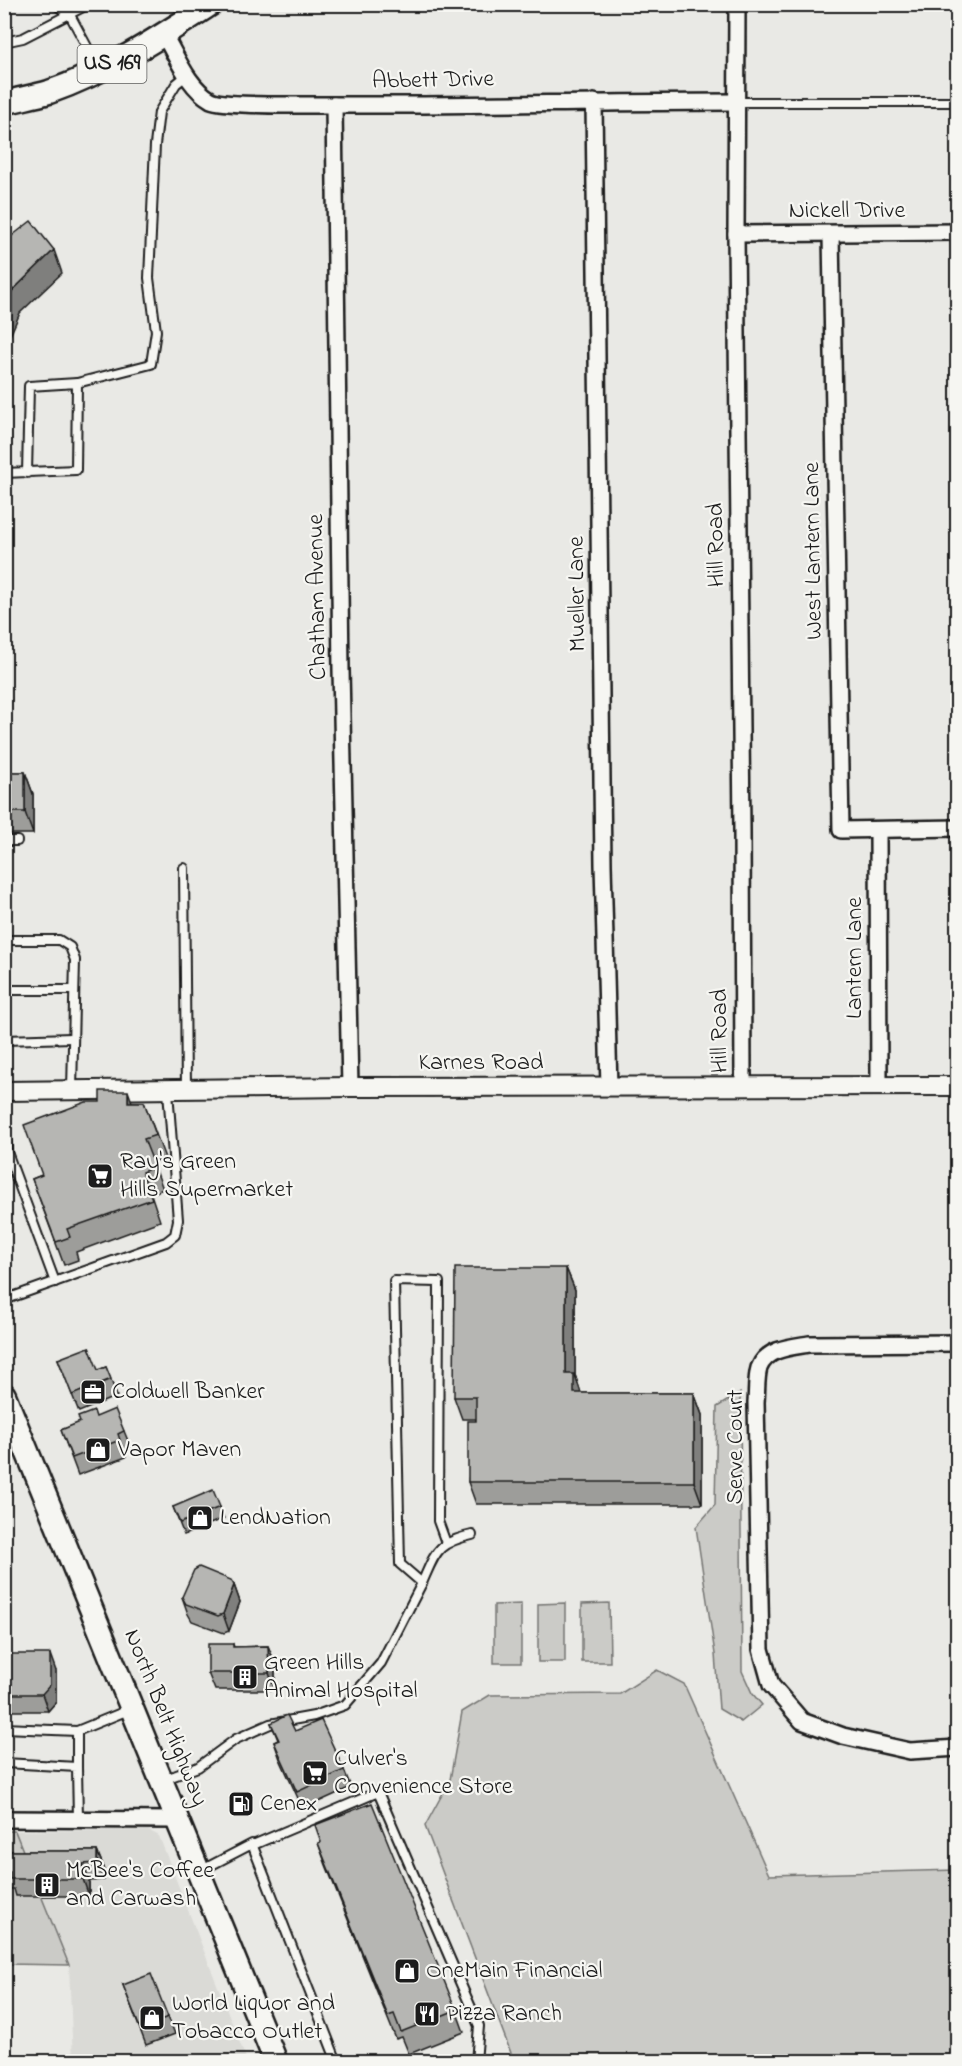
<svg xmlns="http://www.w3.org/2000/svg" width="962" height="2066" viewBox="0 0 962 2066" font-family="'Indie Flower',sans-serif">
<style>
.built{fill:#dadad6}
.green{fill:#cbcbc7;stroke:#747472;stroke-width:1.5}
.lines{fill:none;stroke-linecap:round;stroke-linejoin:round}
.service-casing{stroke:#1c1c1c;stroke-width:12}
.minor-casing{stroke:#1c1c1c;stroke-width:20}
.tertiary-casing{stroke:#1c1c1c;stroke-width:22}
.primary-casing{stroke:#1c1c1c;stroke-width:27}
.service{stroke:#f6f6f2;stroke-width:8}
.minor{stroke:#f6f6f2;stroke-width:15}
.tertiary{stroke:#f6f6f2;stroke-width:18}
.primary{stroke:#f6f6f2;stroke-width:22}
.wall{fill:#9d9d9a;stroke:#1c1c1c;stroke-width:1.5}
.shaded-wall{fill:#7f7f7d;stroke:#1c1c1c;stroke-width:1.5}
.building{fill:#b6b6b3;stroke:#1c1c1c;stroke-width:1.5}
.labels{text-anchor:middle;dominant-baseline:central;stroke-width:4.5;stroke-linejoin:round;paint-order:stroke}
.shield{fill:#f6f6f2;stroke:#5d5d5c;stroke-width:1.5}
.shield-label{font-size:22px;font-weight:bold;fill:#1c1c1c}
.street-label{font-size:24px;fill:#1c1c1c;stroke:#f6f6f2}
.poi-label{font-size:24px;fill:#1c1c1c;stroke:#f6f6f2;text-anchor:start}
</style>
<rect width="100%" height="100%" fill="#e9e9e5"/>
<filter id="ink" filterUnits="userSpaceOnUse"><feTurbulence type="fractalNoise" baseFrequency=".0167" numOctaves="2"/><feDisplacementMap in="SourceGraphic" scale="12" xChannelSelector="R" yChannelSelector="G"/><feConvolveMatrix kernelMatrix="1 2 1 2 8 2 1 2 1" color-interpolation-filters="sRGB"/></filter>
<g filter="url(#ink)">
<path class="built" d="M148 1830 159 1836 247 2061H73L69 1965 15 1831Z"/>
<g class="green">
<path d="M740 1393 742 1671 752 1693 762 1705 741 1722 719 1709 715 1654 696 1527 715 1505 717 1407Z"/>
<path d="M565 1603V1662H538V1604Z"/>
<path d="M609 1603 610 1662H582V1604Z"/>
<path d="M521 1604V1663H494V1605Z"/>
<path d="M657 1670 684 1684 769 1875 957 1870V2061H514L425 1826 450 1780 462 1712 490 1695 620 1694Z"/>
<path d="M5 1831H15L69 1965 5 1964Z"/>
</g>
<g class="lines">
<g class="service-casing">
<g id="service">
<path d="M55 4 70 15 99 69"/>
<path d="M4 42 23 38 89 4"/>
<path d="M738 102H958"/>
<path d="M77 383 151 364 156 331 149 278 155 145 159 112 176 84 187 75"/>
<path d="M4 473 76 470 77 383 29 386 27 473"/>
<path d="M4 841H17"/>
<path d="M184 868 186 1089"/>
<path d="M4 940H59L70 947 75 960 72 1090"/>
<path d="M4 990H74"/>
<path d="M4 1040 72 1038"/>
<path d="M4 1110 7 1152 55 1282"/>
<path d="M4 1300 166 1242 175 1235 178 1220 168 1091"/>
<path d="M422 1583C436 1552 436 1543 472 1535"/>
<path d="M4 1728 77 1731 131 1709"/>
<path d="M4 1763 77 1767 78 1819"/>
<path d="M77 1767V1731"/>
<path d="M163 1780 198 1767 236 1739 270 1724 314 1716 345 1705 381 1663 422 1583 400 1564 394 1281 439 1282 438 1521 446 1543"/>
<path d="M253 1845 378 1792 479 2026 476 2062"/>
<path d="M200 1871 252 1844 337 2062"/>
</g>
</g>
<g class="minor-casing">
<g id="minor">
<path d="M737 4 736 234 742 830 743 1085"/>
<path d="M164 35C177 57 188 87 211 100 223 106 293 105 311 105 453 106 596 102 738 102"/>
<path d="M594 102 603 865 609 1087"/>
<path d="M334 105 341 670 350 1087"/>
<path d="M736 234 958 232"/>
<path d="M831 234 841 830 958 828"/>
<path d="M878 830 879 1086"/>
<path d="M958 1343 809 1344C791 1347 767 1348 759 1368 756 1378 757 1392 756 1402L761 1649 771 1685 802 1721 843 1736 910 1751 958 1748"/>
<path d="M4 1819 177 1820"/>
</g>
</g>
<g class="tertiary-casing">
<path id="tertiary" d="M4 1091 350 1087 958 1086"/>
</g>
<g class="primary-casing">
<g id="primary">
<path d="M4 103C19 99 35 96 49 92 107 72 160 37 211 4"/>
<path d="M4 1395 276 2062"/>
</g>
</g>
<use href="#service" class="service"/>
<use href="#minor" class="minor"/>
<use href="#tertiary" class="tertiary"/>
<use href="#primary" class="primary"/>
</g>
<g class="wall">
<path d="M4 772H25L33 794V834H4Z"/>
<path d="M132 1102H144L165 1158 153 1162 163 1189 151 1194 160 1221 76 1252 78 1260 64 1265 32 1179 42 1175Z"/>
<path d="M566 1268 575 1290V1375L581 1393H694L702 1415V1504H476L468 1482 476 1419H462L454 1397Z"/>
<path d="M58 1359 98 1370 106 1367 117 1396 79 1412Z"/>
<path d="M96 1417 124 1431 131 1448 124 1451 126 1457 78 1475 61 1430Z"/>
<path d="M173 1507H220L224 1518 184 1535Z"/>
<path d="M4 1584 9 1597 10 1654 56 1671V1702L48 1711H4Z"/>
<path d="M234 1585 240 1602 229 1631 224 1633 192 1621 188 1614 182 1597Z"/>
<path d="M233 1644 234 1647 268 1646 275 1663V1690H215L208 1673Z"/>
<path d="M271 1723 295 1731 344 1770 351 1787 303 1809 280 1759 274 1742 278 1740Z"/>
<path d="M318 1843 456 2010 464 2032 409 2054 402 2037 396 2039 326 1865Z"/>
<path d="M4 1851H97L104 1868V1880L89 1881V1896H16L14 1889H4Z"/>
<path d="M123 1985 168 2017 175 2034 146 2045Z"/>
</g>
<g class="shaded-wall">
<path d="M54 250 62 273 20 313 6 345 5 403 4 307 12 291Z"/>
<path d="M25 772 33 794V834L25 812Z"/>
<path d="M128 1091 136 1113 128 1102Z"/>
<path d="M566 1268 575 1290V1375L582 1396V1415L566 1374Z"/>
<path d="M694 1393 702 1415V1504L694 1482Z"/>
<path d="M4 1584 9 1597 10 1656 4 1642Z"/>
<path d="M234 1585 240 1602 229 1631 223 1614Z"/>
<path d="M268 1646 275 1663V1690L269 1673Z"/>
<path d="M50 1654 56 1671V1702L48 1711 42 1694Z"/>
<path d="M97 1851 104 1868V1880L97 1863Z"/>
<path d="M83 1864 89 1881V1896L83 1879Z"/>
</g>
<g class="building">
<path d="M31 221 54 250 12 291 4 307V242Z"/>
<rect x="4" y="772" width="21" height="40"/>
<path d="M100 1091H128V1102H144L156 1135 144 1139 155 1167 142 1172 152 1199 67 1229 70 1237 56 1242 32 1179 42 1175 24 1125 86 1102H100Z"/>
<path d="M455 1268H566V1374H574V1393H694V1482H468V1421H476V1397H454Z"/>
<path d="M89 1347 98 1370 106 1367 111 1379 72 1395 58 1359Z"/>
<path d="M115 1409 124 1431 118 1434 120 1440 72 1458 61 1430 80 1422 78 1417 94 1411 96 1417Z"/>
<path d="M213 1490 220 1507 180 1523 173 1507Z"/>
<path d="M199 1567 231 1580 234 1585 223 1614 218 1616 186 1604 182 1597 194 1570Z"/>
<path d="M208 1644H233V1647L268 1646 269 1673H208Z"/>
<path d="M4 1654H50V1685L42 1694H4Z"/>
<path d="M287 1715 295 1731 321 1720 344 1770 297 1792 274 1742 279 1740 271 1723Z"/>
<path d="M372 1803 456 2010 401 2032 394 2014 388 2016 318 1843 321 1842 315 1825Z"/>
<path d="M4 1851H97V1863L83 1864V1879H10V1872H4Z"/>
<path d="M151 1974 168 2017 140 2028 123 1985Z"/>
</g>
</g>
<defs>
<g id="supermarket-square" transform="scale(1.35)"><rect x="-9" y="-9" width="18" height="18" rx="4" fill="#1c1c1c" stroke="#f6f6f2"/><path d="M-6-5.5h2.5l.6 2H6L4.5 2H-2.5L-4.4-4H-6ZM-1.5 3.2a1.3 1.3 0 1 0 .1 0ZM3 3.2a1.3 1.3 0 1 0 .1 0Z" fill="#fff"/></g>
<g id="office-square" transform="scale(1.35)"><rect x="-9" y="-9" width="18" height="18" rx="4" fill="#1c1c1c" stroke="#f6f6f2"/><path d="M-6-3h4V-5.5h4V-3h4V5H-6ZM-1-4.5V-3h2v-1.5ZM-6 0V1H6V0Z" fill="#fff"/></g>
<g id="shop-square" transform="scale(1.35)"><rect x="-9" y="-9" width="18" height="18" rx="4" fill="#1c1c1c" stroke="#f6f6f2"/><path d="M-5-2.5h2.3a2.7 3.5 0 0 1 5.4 0H5L5.5 6h-11ZM-1.5-2.5h3a1.5 2.3 0 0 0-3 0Z" fill="#fff"/></g>
<g id="building-square" transform="scale(1.35)"><rect x="-9" y="-9" width="18" height="18" rx="4" fill="#1c1c1c" stroke="#f6f6f2"/><path d="M-4-6H4V6H1V3H-1V6H-4ZM-2.5-4.3h1.7v1.8h-1.7ZM.8-4.3h1.7v1.8H.8ZM-2.5-1h1.7V.8h-1.7ZM.8-1h1.7V.8H.8Z" fill="#fff"/></g>
<g id="fuel-square" transform="scale(1.35)"><rect x="-9" y="-9" width="18" height="18" rx="4" fill="#1c1c1c" stroke="#f6f6f2"/><path d="M-5.5-6h7V0h2V4h1.3V-2.5L3-4.5l.8-.8L6-3V5H2.5V1h-1V6h-7ZM-4.2-4.7v3.2H.2V-4.7Z" fill="#fff"/></g>
<g id="restaurant-square" transform="scale(1.35)"><rect x="-9" y="-9" width="18" height="18" rx="4" fill="#1c1c1c" stroke="#f6f6f2"/><path d="M-5-6h1v4h1v-4h1v4h1v-4h1v5L-1.5 .5V6h-2V.5L-5-1ZM5-6V6H3V1.5H1.5Q1.5-4 5-6Z" fill="#fff"/></g>
</defs>
<g fill-rule="evenodd">
<use href="#supermarket-square" x="100" y="1176"/>
<use href="#office-square" x="93" y="1392"/>
<use href="#shop-square" x="98" y="1450"/>
<use href="#shop-square" x="200" y="1518"/>
<use href="#building-square" x="245" y="1677"/>
<use href="#supermarket-square" x="315" y="1773"/>
<use href="#fuel-square" x="241" y="1804"/>
<use href="#building-square" x="47" y="1885"/>
<use href="#shop-square" x="407" y="1971"/>
<use href="#restaurant-square" x="427" y="2014"/>
<use href="#shop-square" x="152" y="2018"/>
</g>
<g class="labels">
<rect class="shield" x="77.5" y="45" width="69" height="38" rx="4.5"/>
<g class="shield-label">
<text x="112" y="64">US 169</text>
</g>
<g class="street-label">
<text transform="translate(433 81) rotate(-1)">Abbett Drive</text>
<text x="847" y="211">Nickell Drive</text>
<text transform="translate(717 545) rotate(-91)">Hill Road</text>
<text transform="translate(814 551) rotate(-91)">West Lantern Lane</text>
<text transform="translate(578 594) rotate(-91)">Mueller Lane</text>
<text transform="translate(318 597) rotate(-91)">Chatham Avenue</text>
<text transform="translate(855 958) rotate(-90)">Lantern Lane</text>
<text transform="translate(720 1031) rotate(-90)">Hill Road</text>
<text x="481" y="1063">Karnes Road</text>
<text transform="translate(736 1447) rotate(-90)">Serve Court</text>
<text transform="translate(165 1718) rotate(68)">North Belt Highway</text>
</g>
<g class="poi-label">
<text x="120" y="1162">Ray's Green<tspan x="120" dy="28">Hills Supermarket</tspan></text>
<text x="112" y="1392">Coldwell Banker</text>
<text x="118" y="1450">Vapor Maven</text>
<text x="220" y="1518">LendNation</text>
<text x="264" y="1663">Green Hills<tspan x="264" dy="28">Animal Hospital</tspan></text>
<text x="334" y="1759">Culver's<tspan x="334" dy="28">Convenience Store</tspan></text>
<text x="260" y="1804">Cenex</text>
<text x="66" y="1871">McBee's Coffee<tspan x="66" dy="28">and Carwash</tspan></text>
<text x="426" y="1971">OneMain Financial</text>
<text x="172" y="2004">World Liquor and<tspan x="172" dy="28">Tobacco Outlet</tspan></text>
<text x="446" y="2014">Pizza Ranch</text>
</g>
</g>
<rect width="962" height="2066" fill="none" stroke="#f6f6f2" stroke-width="24"/>
<rect x="12" y="12" width="938" height="2042" fill="none" stroke="#1c1c1c" stroke-width="2" filter="url(#ink)"/>
</svg>
